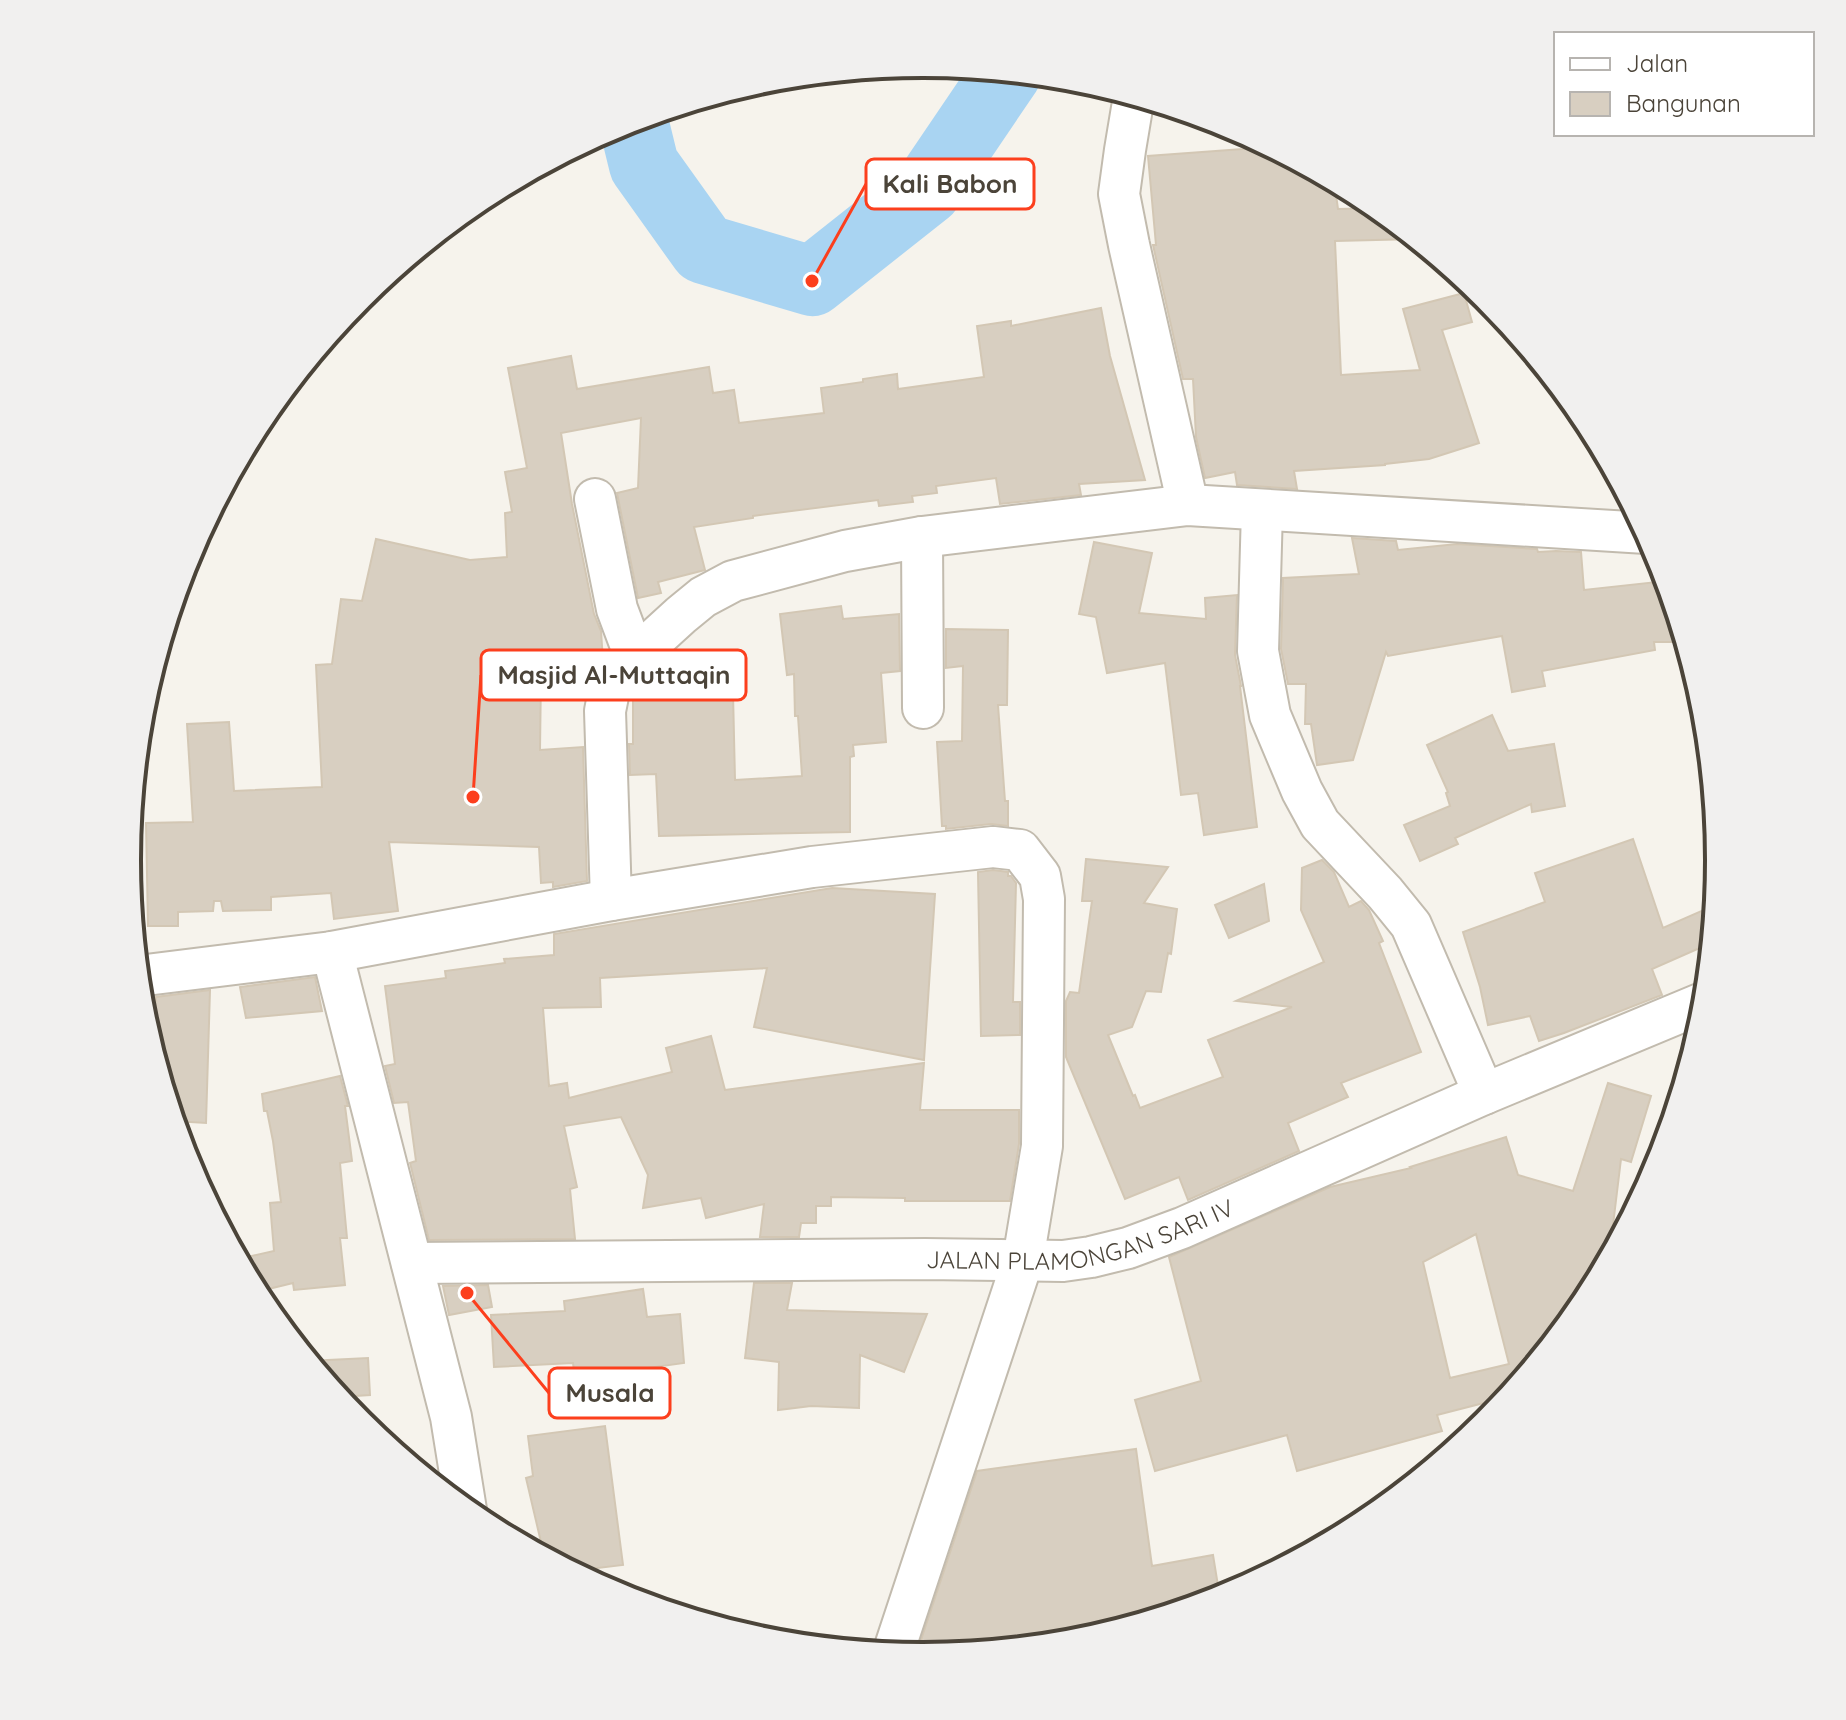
<svg xmlns="http://www.w3.org/2000/svg" width="1846" height="1720" viewBox="0 0 1846 1720" font-family="Quicksand,sans-serif">
<style>
.lines{fill:none;stroke-linecap:round;stroke-linejoin:round}
.river{stroke:#a9d4f2;stroke-width:70}
.building{fill:#d8cfc1;stroke:#d3c7b4;stroke-width:2;fill-rule:evenodd}
.minor-casing{stroke:#c2bbae;stroke-width:44}
.minor{stroke:#fff;stroke-width:40}
.labels{text-anchor:middle;dominant-baseline:central;stroke-width:6;stroke-linejoin:round;paint-order:stroke}
.street-label{font-size:24px;fill:#4b4439;stroke:#fff}
.rim{fill:none;stroke:#4b4439;stroke-width:4}
.leader{fill:none;stroke:#fc3f1d;stroke-width:3}
.callout-dot{fill:#fc3f1d;stroke:#fff;stroke-width:3}
.callout{fill:#fff;stroke:#fc3f1d;stroke-width:3}
.callout-label{font-size:26px;text-anchor:middle;font-weight:bold;fill:#4b4439}
</style>
<rect width="100%" height="100%" fill="#f6f3ec"/>
<g class="lines">
<path class="river" d="M633 120 644 165 704 249 812 281 927 190 1007 72"/>
</g>
<g class="building">
<path d="M1266 145 1334 181 1338 209 1377 208 1415 239 1335 241 1341 375 1420 370 1403 309 1464 293 1472 322 1442 330 1479 443 1429 459 1385 464V465L1294 471 1297 489 1237 485 1235 472 1205 478 1196 437 1193 379H1183L1153 245H1156L1148 156 1243 149Z"/>
<path d="M1101 308 1110 356 1145 480 1079 484 1081 495 1000 504 996 478 936 486 937 493 912 496 913 502 879 506 878 500 753 516V518L694 527 705 570 658 582 661 593 638 598 617 493 638 488 641 418 561 433 572 504 594 614 601 631 603 661 596 670 541 674 540 750 583 747 587 881 553 887V882L541 883 539 847 389 842 398 911 334 919 331 893 271 897V910L223 911 221 901H214L213 911 178 912V926H148L146 823 193 822 187 724 229 722 234 791 322 787 316 665 332 664 341 599 362 601 376 539 470 560 507 557 505 513 512 512 505 472 527 468 508 368 571 356 577 389 709 367 713 393 734 390 739 423 824 413 821 388 863 382V379L897 374 898 389 984 377 977 326 1011 321V326Z"/>
<path d="M1352 538 1396 541 1398 550 1457 544 1537 549 1538 552 1556 551 1581 552 1584 590 1666 581 1685 642H1654L1655 650 1542 671 1545 686 1512 692 1502 636 1388 656 1386 652 1353 760 1317 765 1311 724H1305L1306 684H1288L1281 649 1283 578 1359 574Z"/>
<path d="M1094 542 1152 553 1139 613 1206 619 1205 598 1237 595 1235 655 1241 686H1240L1257 827 1204 835 1198 793 1181 795 1165 663 1107 673 1096 617 1079 614Z"/>
<path d="M841 606 843 619 899 614 900 671 881 673 886 742 853 745 854 756 850 757V832L659 836 656 774 630 775 629 744H633V698L636 694 733 693 735 780 802 776 798 716H795L794 674 787 675 780 614Z"/>
<path d="M946 629 1008 630 1007 705H998L1005 801H1008V826L991 824 946 829V826H942L937 742 962 741 963 666 946 668Z"/>
<path d="M1492 715 1508 751 1554 744 1565 806 1532 812 1531 804 1455 838 1458 844 1420 861 1404 825 1450 806 1446 793 1448 792 1427 745Z"/>
<path d="M1633 839 1663 928 1715 905 1711 943 1652 969 1662 995 1564 1033 1539 1041 1530 1016 1488 1025 1480 987 1463 932 1545 902 1535 873Z"/>
<path d="M1086 859 1168 867 1144 903 1177 909 1171 954 1168 953 1161 992 1146 991 1132 1027 1108 1035 1133 1096 1135 1095 1140 1108 1223 1077 1208 1040 1292 1007 1236 1001 1324 962 1301 910 1302 868 1322 860 1334 872 1349 907 1361 901 1369 910 1383 941 1379 943 1421 1052 1341 1083 1348 1097 1288 1123 1299 1151 1188 1200 1179 1177 1125 1199 1066 1057V1001L1070 992 1079 993 1092 901H1082Z"/>
<path d="M993 870 1008 872V876H1011L1016 883 1013 1002H1020V1035L981 1036 978 872Z"/>
<path d="M1264 884 1269 921 1229 938 1215 905Z"/>
<path d="M832 888 935 894 924 1060 754 1027 767 968 600 978 601 1007 543 1008 549 1086 567 1083 569 1098 672 1072 666 1048 711 1036 725 1090 924 1063 920 1110H1019V1144L1010 1201H905V1198L831 1197V1206H816V1223H801L799 1237H760L764 1204 706 1218 701 1198 643 1208 648 1175 621 1117 564 1126 577 1187 570 1189 575 1239 429 1240 410 1163 416 1161 408 1102 394 1103 385 1066 395 1064 385 986 446 978 445 971 505 963 504 959 554 955V934Z"/>
<path d="M315 977 322 1011 246 1018 240 987Z"/>
<path d="M210 990 206 1123 174 1121 152 1049 156 997Z"/>
<path d="M340 1076 348 1106H345L352 1161 340 1163 347 1238H340L345 1285 294 1290 293 1283 256 1292 238 1259 274 1251 270 1203 281 1202 273 1141 267 1111H264L262 1094Z"/>
<path d="M1608 1083 1651 1096 1631 1162 1621 1159 1609 1258 1585 1303 1507 1397 1437 1415 1442 1431 1297 1471 1287 1435 1155 1471 1135 1400 1201 1381 1169 1257 1330 1187 1411 1168 1410 1167 1506 1137 1518 1175 1573 1191ZM1476 1234 1509 1364 1450 1378 1423 1262Z"/>
<path d="M754 1283H792L787 1310 927 1314 904 1372 860 1355 859 1408 811 1406 778 1410 779 1362 745 1358Z"/>
<path d="M488 1285 492 1307 449 1315 443 1286Z"/>
<path d="M643 1289 647 1317 680 1314 684 1363 575 1378 573 1363 494 1367 491 1315 565 1311 564 1301Z"/>
<path d="M368 1358 370 1395 339 1397 309 1361Z"/>
<path d="M605 1426 623 1565 573 1571 544 1555 526 1478 533 1476 528 1436Z"/>
<path d="M1136 1449 1152 1566 1213 1555 1220 1598 1078 1641 916 1655 977 1471Z"/>
</g>
<g class="lines">
<g class="minor-casing">
<g id="minor">
<path d="M1134 96 1125 150 1119 194 1129 245 1188 505"/>
<path d="M595 499 617 609 635 657"/>
<path d="M1262 510 1258 651 1270 715 1302 791 1320 824 1385 893 1411 925 1484 1094"/>
<path d="M922 537 923 708"/>
<path d="M611 900 605 711 609 691 635 657 681 615 703 597 733 581 845 551 922 537 1188 505 1646 533"/>
<path d="M332 952 451 1417 466 1510"/>
<path d="M138 976 332 952 611 900 812 867 993 847 1020 850 1040 876 1044 899 1042 1146 1023 1260 893 1653"/>
<path id="s1" d="M412 1263 925 1259 1063 1261 1091 1257 1128 1248 1182 1228 1484 1094 1705 1002"/>
</g>
</g>
<use href="#minor" class="minor"/>
</g>
<g class="labels">
<g class="street-label">
<text stroke="none"><textPath href="#s1" startOffset="672">JALAN PLAMONGAN SARI IV</textPath></text>
</g>
</g>
<path d="M0 0H1846V1720H0ZM141 860a782 782 0 1 1 1564 0a782 782 0 1 1-1564 0Z" fill="#f1f0ef" fill-rule="evenodd"/>
<path class="rim" d="M141 860a782 782 0 1 1 1564 0a782 782 0 1 1-1564 0Z"/>
<path class="leader" d="M812 281L866 184M473 797L481 675M467 1293L549 1393"/>
<g class="callout-dot">
<circle cx="812" cy="281" r="8"/>
<circle cx="473" cy="797" r="8"/>
<circle cx="467" cy="1293" r="8"/>
</g>
<g class="callout">
<rect x="866" y="159" width="168" height="50" rx="8"/>
<rect x="481" y="650" width="265" height="50" rx="8"/>
<rect x="549" y="1368" width="121" height="50" rx="8"/>
</g>
<g class="callout-label">
<text x="950" y="193">Kali Babon</text>
<text x="614" y="684">Masjid Al-Muttaqin</text>
<text x="610" y="1402">Musala</text>
</g>
<rect x="1554" y="32" width="260" height="104" fill="#ffffff" stroke="#b7b4b0" stroke-width="2"/>
<rect x="1570" y="58" width="40" height="12" fill="#ffffff" stroke="#b7b4b0" stroke-width="2"/>
<text x="1626" y="72" font-size="24" fill="#4b4439">Jalan</text>
<rect x="1570" y="92" width="40" height="24" fill="#d8cfc1" stroke="#b7b4b0" stroke-width="2"/>
<text x="1626" y="112" font-size="24" fill="#4b4439">Bangunan</text>
</svg>
